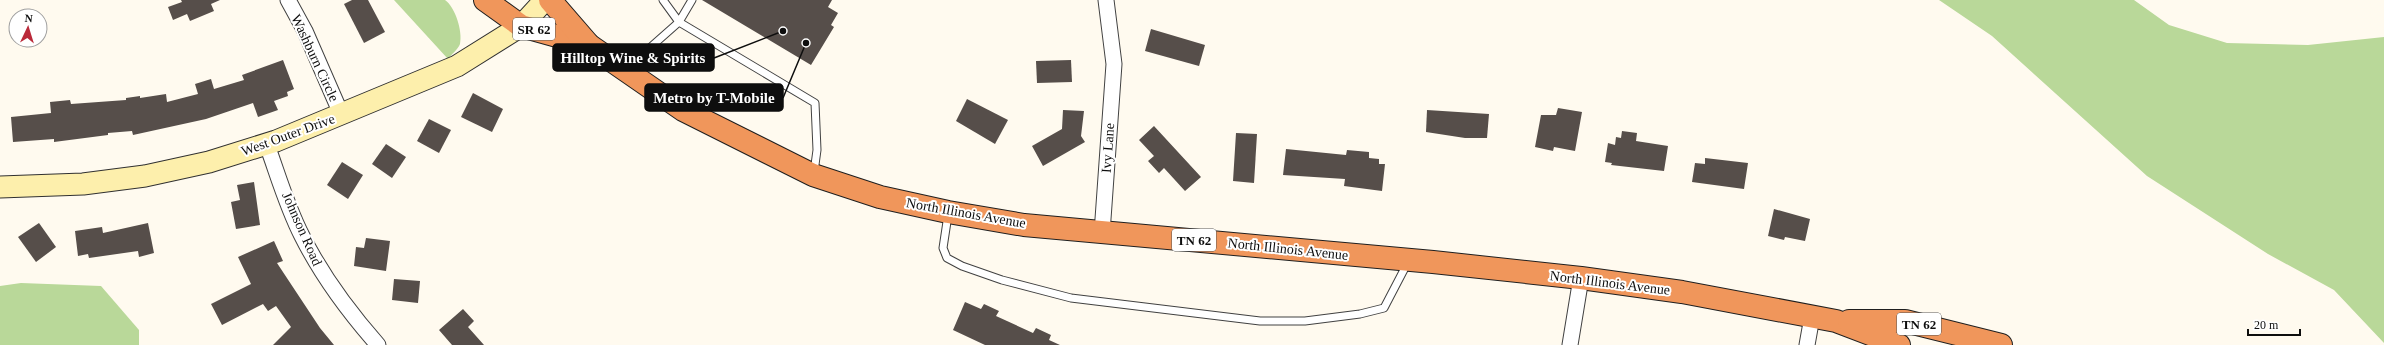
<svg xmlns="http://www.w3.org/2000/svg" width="2384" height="345" viewBox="0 0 2384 345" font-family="'Times New Roman',serif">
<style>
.forest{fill:#b9d899}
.building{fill:#564e4a}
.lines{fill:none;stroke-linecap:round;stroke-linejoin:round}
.lane-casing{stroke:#414141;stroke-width:9}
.street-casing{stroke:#414141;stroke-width:17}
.secondary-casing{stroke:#303030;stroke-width:23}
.highway-casing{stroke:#1f1f1f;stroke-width:24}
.lane{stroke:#fff;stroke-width:7}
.street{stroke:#fff;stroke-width:15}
.secondary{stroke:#fdefac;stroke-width:21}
.highway{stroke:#f0965b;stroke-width:22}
.labels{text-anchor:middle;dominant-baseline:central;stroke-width:4;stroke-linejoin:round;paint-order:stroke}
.shield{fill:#fff;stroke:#565656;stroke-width:1}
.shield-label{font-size:13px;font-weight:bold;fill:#0e0e0e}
.street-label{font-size:14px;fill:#0e0e0e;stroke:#fff}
.leader{fill:none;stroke:#0e0e0e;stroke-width:1.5}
.callout-dot{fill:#0e0e0e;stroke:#fff;stroke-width:1.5}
.callout{fill:#0e0e0e;stroke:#0e0e0e;stroke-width:1.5}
.callout-label{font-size:15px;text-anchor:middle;font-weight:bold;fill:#fff}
</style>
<rect width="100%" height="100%" fill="#fffaef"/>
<g class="forest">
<path d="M394 0H445C455 7 463 31 460 44 458 49 451 55 448 59Z"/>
<path d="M1939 0H2134L2169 25 2227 43 2308 45 2384 37V343L2334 290 2268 254 2147 176 1992 36Z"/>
<path d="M21 283 101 286 139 330V345H0V286Z"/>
</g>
<g class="building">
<path d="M181 0H220L211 4 214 11 190 21 187 14 173 20 168 7 182 2Z"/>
<path d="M352 0H368L385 32 364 43 344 4Z"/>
<path d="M702 0H832L828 7 838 13 831 25 834 27 811 65Z"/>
<path d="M1151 29 1205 45 1199 66 1145 51Z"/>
<path d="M283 60 294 89 287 92 288 96 274 101 278 110 258 117 253 103 206 119 133 135 132 131 108 133V135L54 142V139L13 142 11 117 51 113 50 102 70 100 71 104 126 100V98L140 96V98L166 94 167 102 198 94 195 84 211 79 214 89 244 80 242 75Z"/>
<path d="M1071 60 1072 82 1037 83 1036 61Z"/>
<path d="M473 93 503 109 492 132 461 117Z"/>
<path d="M967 99 1008 120 995 144 956 121Z"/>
<path d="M1558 108 1582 112 1575 151 1554 147 1553 151 1535 147 1541 115H1556Z"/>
<path d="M1063 110 1084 111 1081 136 1085 142 1043 166 1032 146 1062 129Z"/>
<path d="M1427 110 1489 114 1487 138H1465L1426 132Z"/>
<path d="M429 119 451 130 439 153 417 141Z"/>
<path d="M1154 126 1201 177 1185 191 1164 168 1159 173 1148 161 1154 156 1139 140Z"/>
<path d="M1622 131 1637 133 1636 141 1668 146 1664 171 1611 165 1612 163 1605 162 1608 143 1615 145 1616 137 1621 138Z"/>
<path d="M1236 133 1257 134 1254 183 1233 181Z"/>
<path d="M386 144 406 157 392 178 372 164Z"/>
<path d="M1286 149 1346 155 1347 150 1369 152V158L1379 159V164H1385L1382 191 1344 186 1345 179 1283 175Z"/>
<path d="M1705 158 1748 163 1744 189 1692 182 1695 163 1705 164Z"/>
<path d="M342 162 363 175 348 199 327 185Z"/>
<path d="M254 182 260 225 236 229 231 202 240 200 237 185Z"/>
<path d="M1774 209 1810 219 1805 241 1785 237 1784 240 1768 236Z"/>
<path d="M39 223 56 247 36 262 18 237Z"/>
<path d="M148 223 154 253 139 257 138 251 89 258 88 254 78 256 75 231 102 227 103 233Z"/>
<path d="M366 238 390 241 386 271 354 266 356 247 364 248Z"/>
<path d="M274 241 283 261 277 263 320 328 334 345H273L291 327 276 306 268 311 263 304 222 325 211 304 251 284 238 257Z"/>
<path d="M394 279 420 281 418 303 392 300Z"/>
<path d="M965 302 981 309 984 304 999 311 996 316 1033 333 1036 328 1051 335 1049 340 1060 345H985L953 330Z"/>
<path d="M463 309 474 321 468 327 484 345H452L439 330Z"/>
</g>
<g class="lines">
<g class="lane-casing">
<g id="lane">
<path d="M663 0 679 22 692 0"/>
<path d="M627 68 679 22 815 103 817 150 814 172"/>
<path d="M948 215 943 248 947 258 962 266 1002 280 1071 298 1260 321H1305L1360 314 1384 308 1408 262"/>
</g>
</g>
<g class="street-casing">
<g id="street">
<path d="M288 0 305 31 342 116"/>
<path d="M267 145C278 175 287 207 302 236 322 276 348 311 378 345"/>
<path d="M1102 233 1114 64 1106 0"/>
<path d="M1570 345 1581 278"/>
<path d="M1807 345 1812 317"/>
</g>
</g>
<g class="secondary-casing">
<path id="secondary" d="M0 187 83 184 145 176 209 162 276 141 457 66 521 26 545 0"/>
</g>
<g class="highway-casing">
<g id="highway">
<path d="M485 0 521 26 589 45"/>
<path d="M550 0 589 45 683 110 813 175 880 197 948 212 1024 225 1433 262 1581 278 1682 292 1836 321 1899 345"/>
<path d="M1849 321H1905L2001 345"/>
</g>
</g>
<use href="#lane" class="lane"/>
<use href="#street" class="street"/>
<use href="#secondary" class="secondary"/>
<use href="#highway" class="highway"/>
</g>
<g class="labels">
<g class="shield">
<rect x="513" y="18" width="42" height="22" rx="3"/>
<rect x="1172" y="229" width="44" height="22" rx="3"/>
<rect x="1897" y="313" width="44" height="22" rx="3"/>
</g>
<g class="shield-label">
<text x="534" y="29">SR 62</text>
<text x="1194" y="240">TN 62</text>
<text x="1919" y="324">TN 62</text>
</g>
<g class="street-label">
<text transform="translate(315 58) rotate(65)">Washburn Circle</text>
<text transform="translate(288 135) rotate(-20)">West Outer Drive</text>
<text transform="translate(1108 148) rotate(-86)">Ivy Lane</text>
<text transform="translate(966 213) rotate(10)">North Illinois Avenue</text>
<text transform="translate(302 229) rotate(66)">Johnson Road</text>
<text transform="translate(1288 249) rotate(6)">North Illinois Avenue</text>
<text transform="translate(1610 283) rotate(7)">North Illinois Avenue</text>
</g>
</g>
<path class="leader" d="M783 31L714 58M806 43L783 98"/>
<g class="callout-dot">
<circle cx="783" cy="31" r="4"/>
<circle cx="806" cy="43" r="4"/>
</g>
<g class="callout">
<rect x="553" y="44" width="161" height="27" rx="4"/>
<rect x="645" y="84" width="138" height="27" rx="4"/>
</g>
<g class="callout-label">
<text x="633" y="63">Hilltop Wine &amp; Spirits</text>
<text x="714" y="103">Metro by T-Mobile</text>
</g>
<g transform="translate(28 28) rotate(4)"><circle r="19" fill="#ffffff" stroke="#9f9f9f"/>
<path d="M0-3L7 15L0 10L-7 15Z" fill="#ba2939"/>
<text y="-6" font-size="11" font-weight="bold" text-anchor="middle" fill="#0e0e0e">N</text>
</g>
<path d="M2248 329v6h52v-6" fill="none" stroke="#0e0e0e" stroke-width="2"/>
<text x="2254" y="329" font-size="12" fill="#0e0e0e" stroke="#ffffff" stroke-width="3" paint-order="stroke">20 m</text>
</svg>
